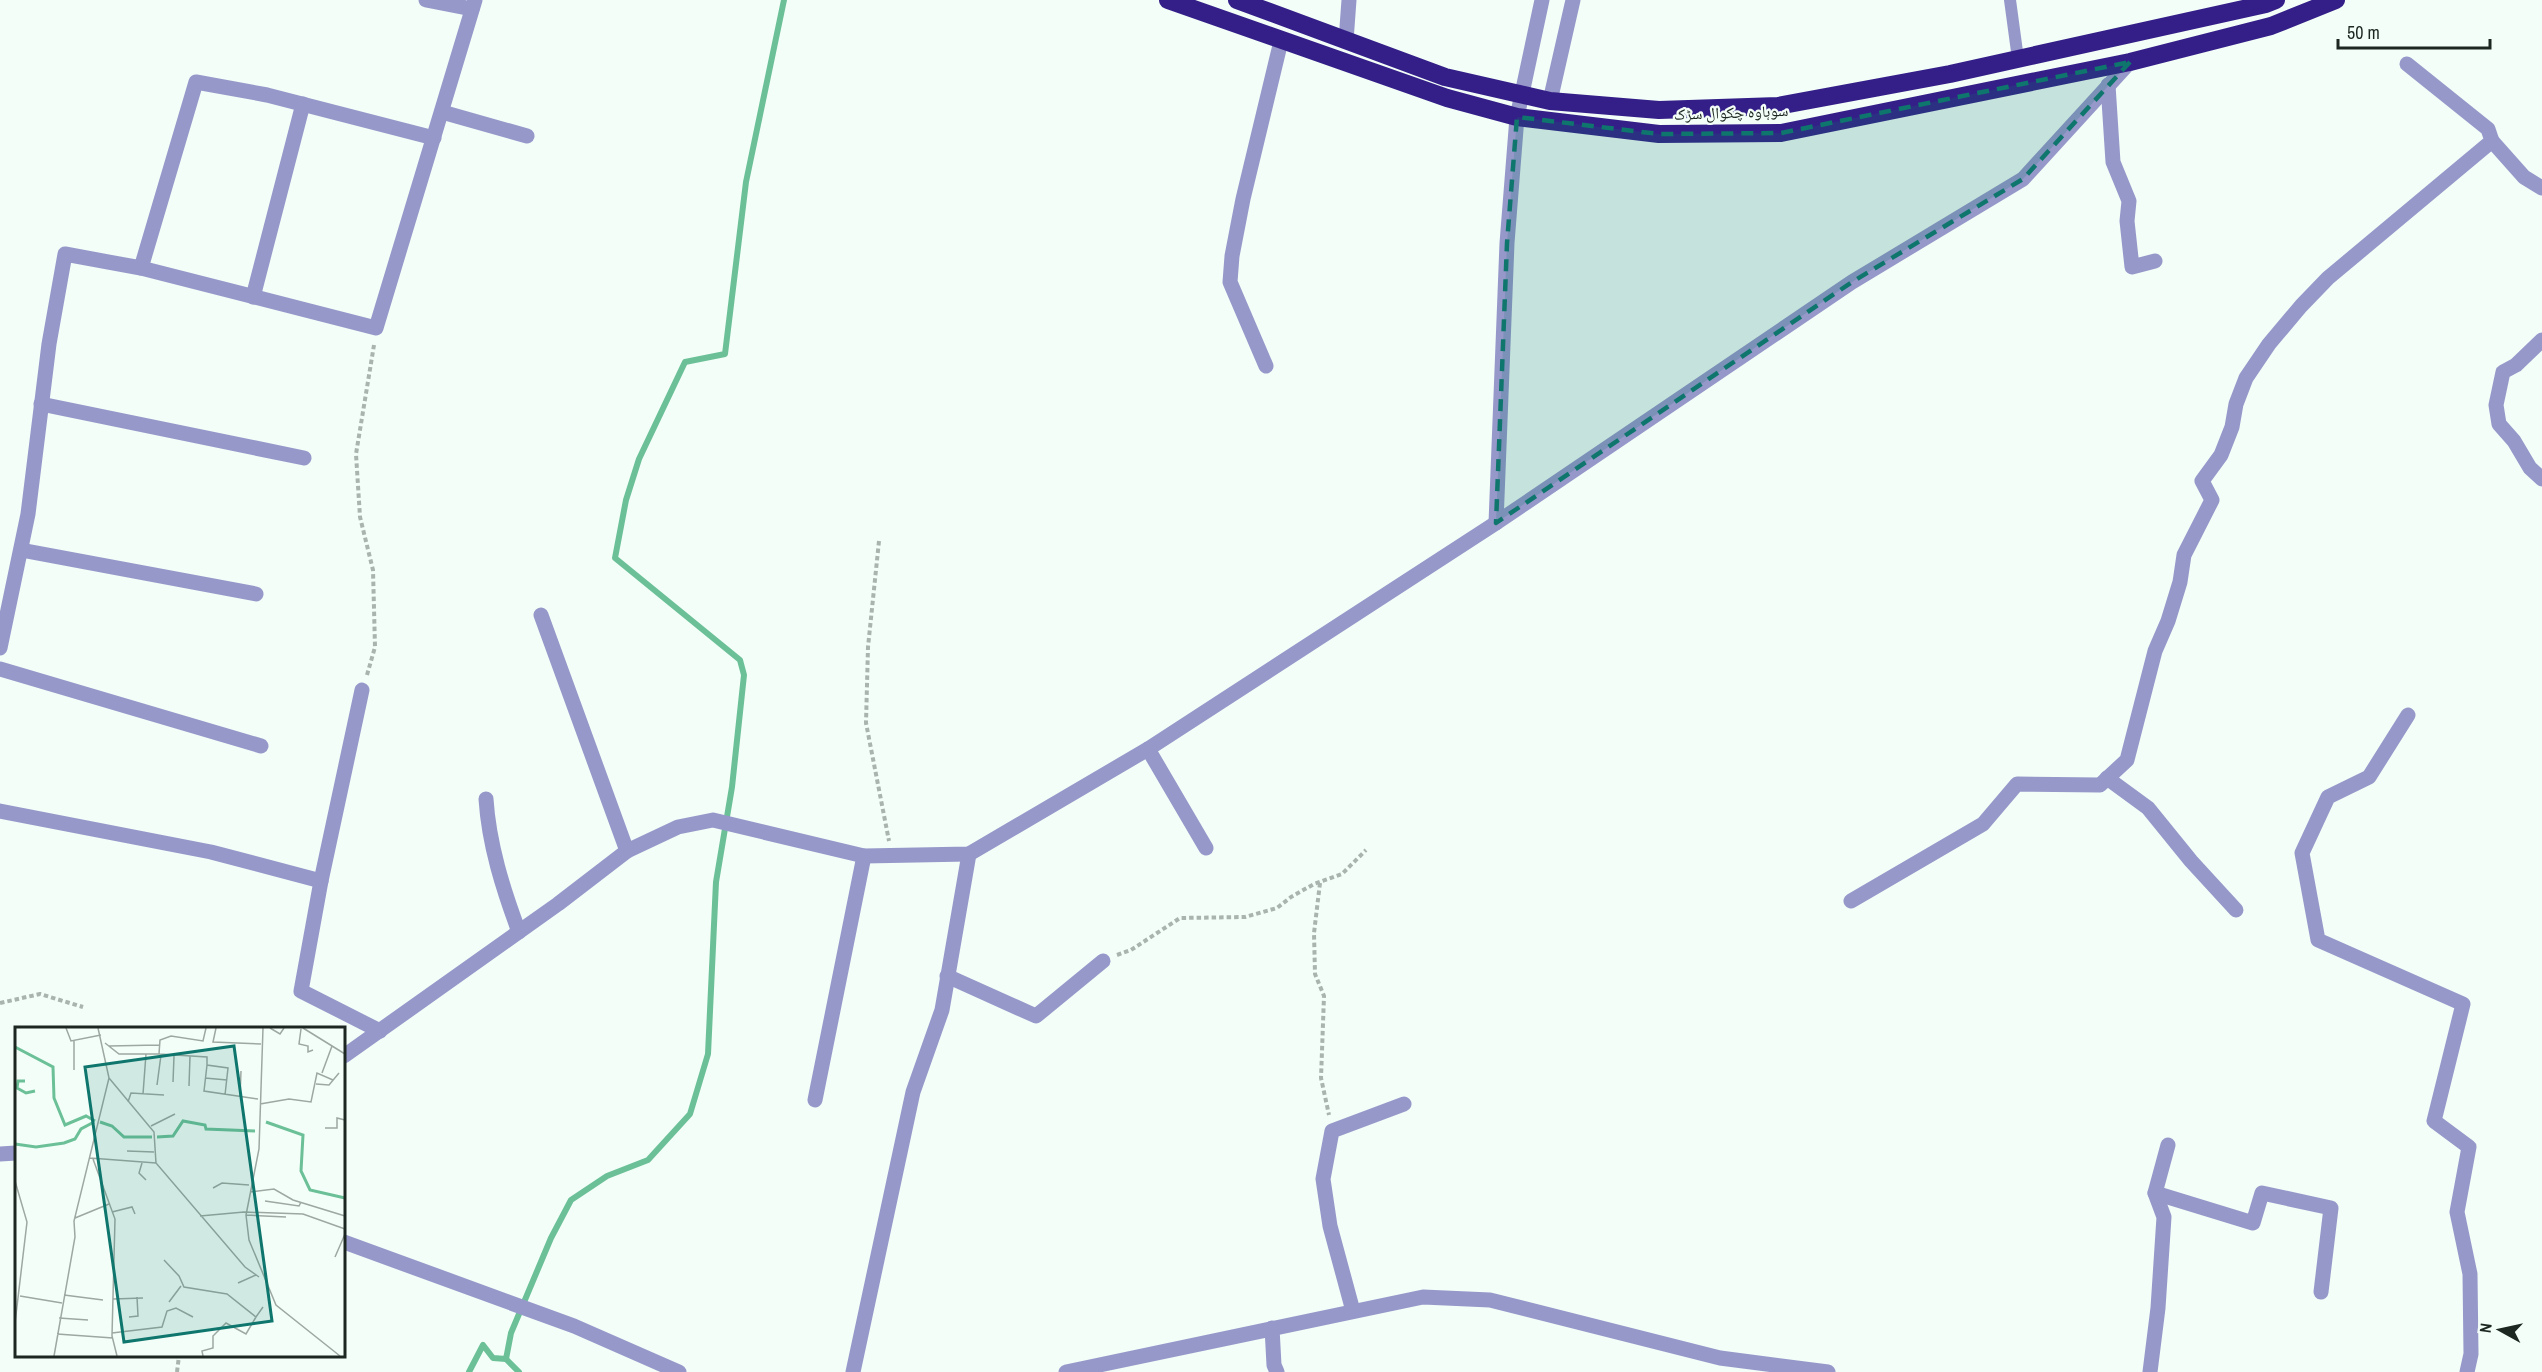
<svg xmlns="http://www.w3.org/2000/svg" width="2542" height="1372" viewBox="0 0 2542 1372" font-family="'Archivo Narrow','Noto Naskh Arabic',sans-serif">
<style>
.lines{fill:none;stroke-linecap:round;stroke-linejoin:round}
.stream{stroke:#6cc098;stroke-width:6}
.path{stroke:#aab4ae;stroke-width:4;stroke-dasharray:4.5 3;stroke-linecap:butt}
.lane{stroke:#9798ca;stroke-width:12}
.street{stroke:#9798ca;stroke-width:15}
.highway{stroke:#341f88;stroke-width:18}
.marked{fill:#0f766e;fill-opacity:0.2;stroke:#0f766e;stroke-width:4.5;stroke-dasharray:12 8;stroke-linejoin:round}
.labels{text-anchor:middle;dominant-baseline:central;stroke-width:4.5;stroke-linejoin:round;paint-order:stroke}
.street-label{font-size:16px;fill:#1d2721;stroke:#f3fef8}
.inset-river{fill:none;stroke:#6cc098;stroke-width:3}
.inset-road{fill:none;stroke:#9da8a2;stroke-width:1.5}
.view{fill:#0f766e;fill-opacity:0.15;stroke:#0f766e;stroke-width:3}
.inset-edge{fill:none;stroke:#1d2721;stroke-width:3}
</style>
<rect width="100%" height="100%" fill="#f3fef8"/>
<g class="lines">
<g class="stream">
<path d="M506 1359 519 1372"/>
<path d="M469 1372 483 1345 493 1358 506 1359 511 1333 551 1238 571 1200 607 1176 648 1160 690 1114 708 1054 716 882 732 787 744 675 740 660 615 558 626 500 639 459 685 362 725 354 746 182 784 0"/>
</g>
<g class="path">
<path d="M879 541 868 647 866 723 889 841"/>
<path d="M367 675 375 647 373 570 360 517 356 454 374 345"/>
<path d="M1320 883 1314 933 1315 974 1324 996 1321 1078 1329 1115"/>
<path d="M1117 955 1131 950 1180 918 1245 917 1277 908 1291 897 1314 884 1342 874 1366 850"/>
<path d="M0 1003 40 994 83 1007"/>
<path d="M177 1372 179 1356"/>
</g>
<path class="lane" d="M2010 0 2018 59"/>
<g class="street">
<path d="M426 0 472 9"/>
<path d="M1346 41 1349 0"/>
<path d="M2108 85 2113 162 2129 201 2127 221 2132 267 2155 261"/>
<path d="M1550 101 1573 0"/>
<path d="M442 112 527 136"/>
<path d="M2492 141 2524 177 2542 188"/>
<path d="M141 268 376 328 475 0"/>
<path d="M253 297 303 104"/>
<path d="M2542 340 2516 365 2503 372 2496 405 2499 424 2514 441 2530 468 2542 479"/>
<path d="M1266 366 1230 282 1232 256 1243 199 1281 41"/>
<path d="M41 404 304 458"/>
<path d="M1496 523 1507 243 1517 117 1542 0"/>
<path d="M21 550 256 594"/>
<path d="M541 615 627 851"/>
<path d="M0 648 28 514 49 344 65 254 141 268 196 82 267 95 434 138"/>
<path d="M0 669 261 746"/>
<path d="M362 690 321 881 301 991 380 1031"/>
<path d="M2408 715 2369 777 2328 797 2302 853 2318 940 2463 1004 2434 1121 2469 1147 2457 1212 2470 1274 2471 1354 2467 1372"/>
<path d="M1148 749 1206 848"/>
<path d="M2107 778 2148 808 2191 861 2236 910"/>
<path d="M486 799C489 845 503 889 519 932"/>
<path d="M0 811 211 852 321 881"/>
<path d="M1851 901 1983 824 2017 784 2100 785 2127 760 2155 651 2168 621 2180 582 2184 555 2212 500 2202 481 2221 455 2232 427 2236 404 2246 378 2269 344 2301 306 2328 278 2492 141 2488 129 2407 64"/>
<path d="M947 976 1036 1016 1103 961"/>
<path d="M344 1056 558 904 627 851 678 827 713 820 864 856 969 854 1148 749 1496 523 1852 282 2023 179 2130 62"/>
<path d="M815 1100 864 856"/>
<path d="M0 1154 16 1153"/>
<path d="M2155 1193 2253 1223 2262 1193 2331 1208 2321 1292"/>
<path d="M344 1242 574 1326 679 1372"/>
<path d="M1353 1311 1330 1226 1323 1179 1332 1131 1404 1104"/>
<path d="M1272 1328 1274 1365 1277 1372"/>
<path d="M853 1372 913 1092 942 1010 969 854"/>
<path d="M1066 1372 1423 1297 1490 1300 1720 1358 1828 1372"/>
<path d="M2150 1372 2158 1308 2164 1217 2155 1193 2168 1145"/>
</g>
<g class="highway">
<path d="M1168 0 1447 98 1517 117 1659 134 1781 133 2130 62 2271 26 2336 0"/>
<path d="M1237 0 1445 77 1550 101 1659 110 1778 106 1950 74 2266 4 2276 0"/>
</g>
</g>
<path class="marked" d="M2130 62 2023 179 1852 282 1496 523 1507 243 1517 117 1659 134 1781 133Z"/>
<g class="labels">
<g class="street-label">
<text transform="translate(1731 112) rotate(-2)">سوہاوہ چکوال سڑک</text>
</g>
</g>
<g transform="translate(15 1027)">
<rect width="330" height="330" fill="#f3fef8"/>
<path class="inset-river" d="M0 20 38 40 39 71 50 98 71 89 80 94M10 54H3L2 61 11 66 20 64M85 95 97 99 109 110H137M251 95 288 108 286 144 295 163 330 171M142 110 158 109 168 94 190 98 191 102 240 104M0 117 21 120 49 116 60 112 66 102 79 95"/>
<path class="inset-road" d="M51 1 56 14 86 8M201 1 198 15 246 17M248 1 244 122 231 188 234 213 261 278 325 329M255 1 265 7 269 1M288 1 330 27M286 2 284 17 293 19V25L298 23M59 14V43M90 16 104 27H144L145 13 156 9 188 14 191 1M94 19 144 18M144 27 192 30V38L213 41 210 68M192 38 189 64 243 72M307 46 317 19M94 51 139 105 141 136 230 240 244 250M190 51 212 53M158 55 159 29M301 57 314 58 324 46M142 58 146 28M174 59 175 29M128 67 131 27M225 70 226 44M113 75 116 66 149 68M245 77 274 72 296 75 302 46 318 53M136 99 160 87M310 101H322V91L330 93M112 124 139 125M75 131 141 136M78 132 100 192 97 309 102 329M127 136 124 146 131 153M0 154 12 195 0 296M198 161 207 156 234 158M235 165 259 162 278 173 330 189M250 174 284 179 286 175M97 185 117 180 120 187M231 188 271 190M185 189 229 185 288 187 330 202M60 191 94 177M320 230 330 207M149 233 164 249 169 260 212 267 241 290 248 280M223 256 241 248M49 268 88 273M5 269 47 276M98 272 128 271M154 275 166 259M114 290 123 289 122 270M44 291 73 293M97 306 147 300 152 284 161 281 178 290M42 307 98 311M39 329 60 210 59 194 94 51 83 1M188 329 187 324 198 321V309L211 296 231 307 241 290"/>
<path class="view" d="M219 19 257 294 109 315 70 40Z"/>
<rect width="330" height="330" class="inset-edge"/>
</g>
<g transform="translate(2500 1330) rotate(278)" stroke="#f3fef8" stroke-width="4.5" paint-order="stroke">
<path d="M0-4.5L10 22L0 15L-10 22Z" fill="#1d2721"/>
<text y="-9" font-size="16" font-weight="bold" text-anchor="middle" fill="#1d2721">N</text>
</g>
<path d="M2338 39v9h152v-9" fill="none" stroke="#1d2721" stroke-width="3"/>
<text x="2347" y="39" font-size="18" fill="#1d2721" stroke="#f3fef8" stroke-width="4.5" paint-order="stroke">50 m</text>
</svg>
